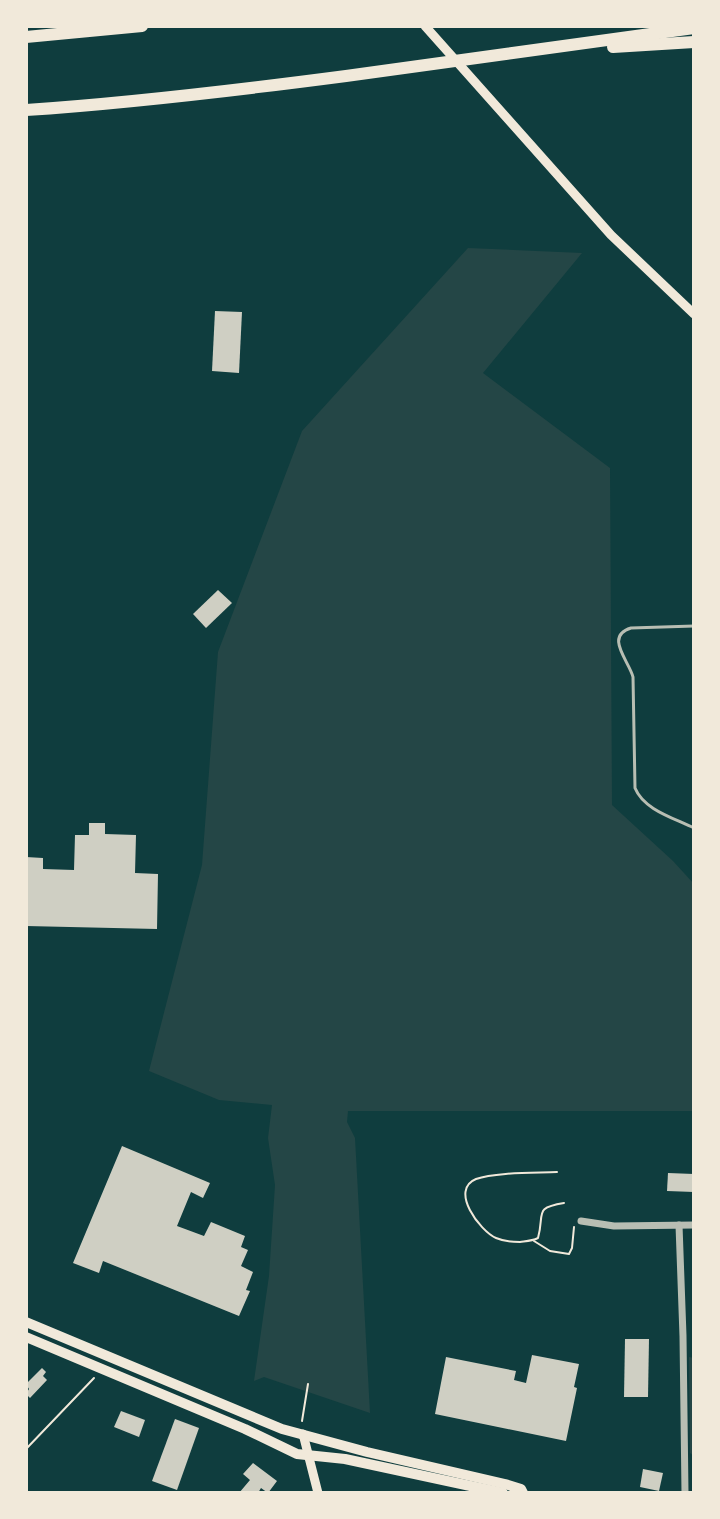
<svg xmlns="http://www.w3.org/2000/svg" width="720" height="1519" viewBox="0 0 720 1519" font-family="Roboto,sans-serif">
<style>
.green{fill:#244646}
.building{fill:#cfcfc3}
.lines{fill:none;stroke-linecap:round;stroke-linejoin:round}
.path{stroke:#f1e9da;stroke-width:2}
.service{stroke:#b8beb3;stroke-width:3}
.minor{stroke:#b8beb3;stroke-width:7}
.secondary{stroke:#f1e9da;stroke-width:9}
.primary{stroke:#f1e9da;stroke-width:10}
.motorway{stroke:#f1e9da;stroke-width:12}
</style>
<rect width="100%" height="100%" fill="#0f3d3e"/>
<g class="green">
<path d="M468 248 582 253 483 373 610 468 612 805 673 861 694 884V1111H348L347 1122 355 1138 370 1413 264 1377 254 1381 269 1276 275 1185 268 1138 272 1105 219 1100 149 1071 202 865 218 652 302 431Z"/>
<path d="M689 1357 694 1358V1456L690 1453Z"/>
</g>
<g class="building">
<path d="M215 311 242 312 239 373 212 371Z"/>
<path d="M218 590 232 603 206 628 193 614Z"/>
<path d="M89 823H105V834L136 835 135 873 158 874 157 929 26 926V857L43 858V869L74 870 75 835H89Z"/>
<path d="M122 1146 210 1183 203 1198 191 1192 177 1226 204 1236 211 1222 245 1236 241 1247 248 1250 241 1266 253 1272 246 1290 250 1291 239 1316 103 1261 99 1273 73 1263Z"/>
<path d="M668 1173 694 1174V1192L667 1191Z"/>
<path d="M625 1339H649L648 1397H624Z"/>
<path d="M532 1355 579 1364 574 1387 577 1388 566 1441 435 1414 446 1357 516 1371 514 1380 526 1383Z"/>
<path d="M42 1368 46 1372 43 1376 47 1380 30 1398 26 1394 29 1389 26 1384Z"/>
<path d="M121 1411 145 1420 139 1437 114 1427Z"/>
<path d="M175 1419 199 1428 177 1490 152 1481Z"/>
<path d="M253 1463 277 1481 268 1493 261 1488 258 1493H239L250 1480 243 1474Z"/>
<path d="M643 1469 663 1473 659 1491 640 1487Z"/>
</g>
<g class="lines">
<g class="path">
<path d="M557 1172C536 1173 495 1172 476 1179 449 1190 480 1231 496 1238 503 1241 512 1242 520 1242 528 1241 532 1241 538 1238 545 1213 533 1208 564 1203"/>
<path d="M534 1241 550 1251 569 1254 572 1248 574 1227"/>
<path d="M302 1421 308 1384"/>
<path d="M26 1449 94 1378"/>
</g>
<path class="service" d="M694 626 631 628C604 636 629 661 633 677L635 788C644 810 674 818 694 828"/>
<g class="minor">
<path d="M581 1221 614 1226 694 1225"/>
<path d="M679 1225 683 1336 685 1493"/>
</g>
<g class="secondary">
<path d="M425 26 611 235 694 314"/>
<path d="M303 1434 318 1493"/>
</g>
<g class="primary">
<path d="M26 1322 282 1429 367 1452 505 1484 521 1489 523 1493"/>
<path d="M26 1337 245 1429 297 1454 345 1459 503 1493"/>
</g>
<g class="motorway">
<path d="M26 37 142 26"/>
<path d="M613 47 694 42"/>
<path d="M26 110C133 103 239 90 346 76 462 61 578 45 694 28"/>
</g>
</g>
<rect width="720" height="1519" fill="none" stroke="#f1e9da" stroke-width="56"/>
</svg>
